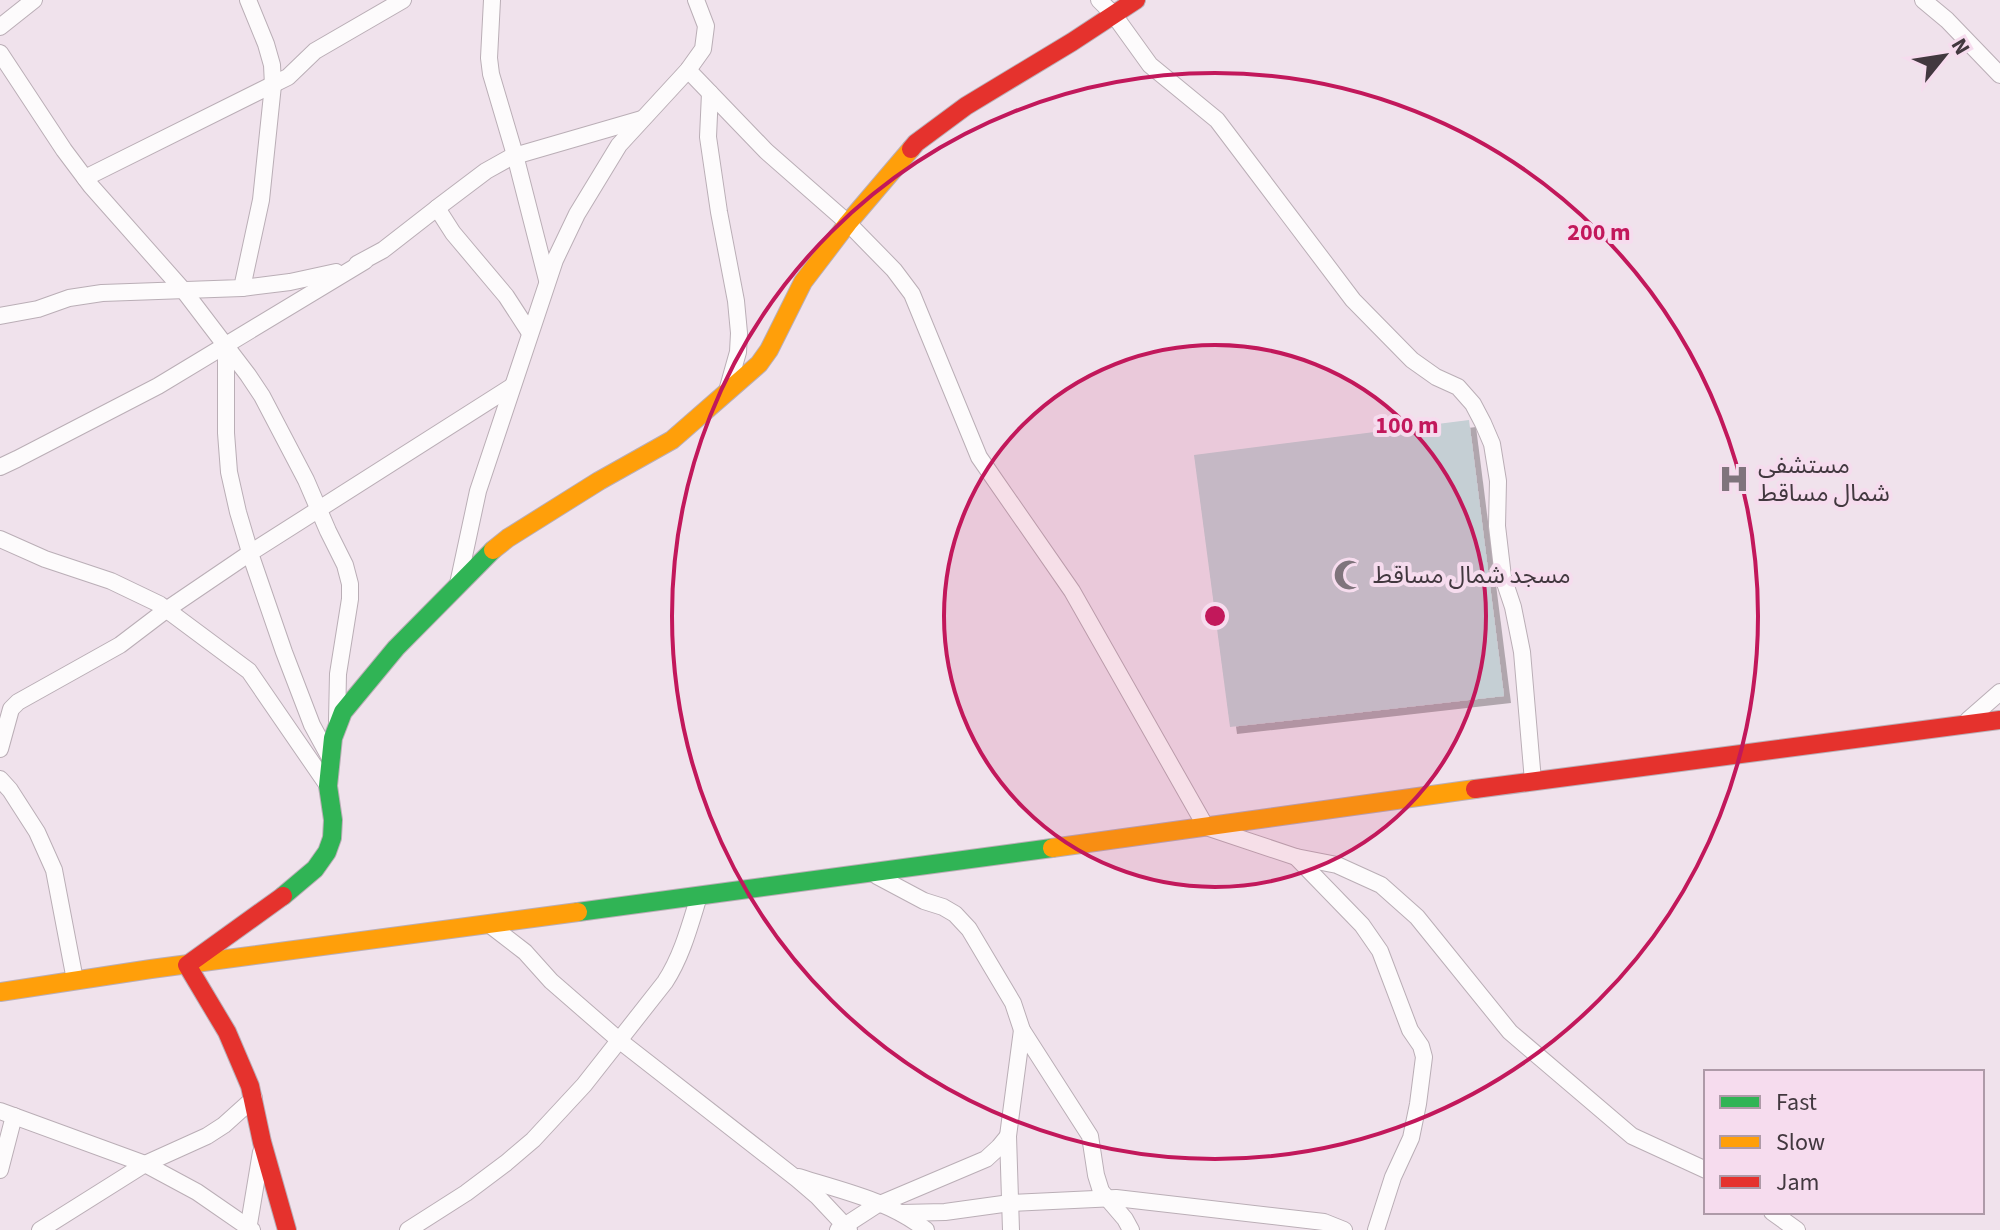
<svg xmlns="http://www.w3.org/2000/svg" width="2000" height="1230" viewBox="0 0 2000 1230" font-family="'Source Sans 3','Noto Sans Arabic',sans-serif">
<style>
.building{fill:#c5cfd4;filter:url(#shadow)}
.lines{fill:none;stroke-linecap:round;stroke-linejoin:round}
.street-casing{stroke:#baaeb6;stroke-width:18}
.fast-casing{stroke:#baaeb6;stroke-width:20}
.slow-casing{stroke:#baaeb6;stroke-width:20}
.jam-casing{stroke:#baaeb6;stroke-width:20}
.street{stroke:#fdfbfc;stroke-width:16}
.fast{stroke:#30b455;stroke-width:18}
.slow{stroke:#ff9f0a;stroke-width:18}
.jam{stroke:#e5322d;stroke-width:18}
.ring{fill:none;stroke:#c2185b;stroke-width:4}
.labels{text-anchor:middle;dominant-baseline:central;stroke-width:8;stroke-linejoin:round;paint-order:stroke}
.poi-label{font-size:24px;fill:#42383f;stroke:#f6dcee;text-anchor:start}
.centre{fill:#c2185b;stroke:#f6dcee;stroke-width:4}
.ring-label{font-size:24px;text-anchor:middle;font-weight:bold;fill:#c2185b;stroke:#f6dcee;stroke-width:8;stroke-linejoin:round;paint-order:stroke}
</style>
<defs>
<filter id="shadow"><feDropShadow dx="7" dy="7" stdDeviation="0" flood-color="#0004"/></filter>
</defs>
<rect width="100%" height="100%" fill="#f0e2ec"/>
<path class="building" d="M1469 420 1504 696 1230 727 1194 455Z"/>
<g class="lines">
<g class="street-casing">
<g id="street">
<path d="M492 0 489 58 491 74 515 155 547 280"/>
<path d="M1099 0 1114 15 1150 65 1217 120 1353 300 1412 360 1436 377 1458 387 1473 404 1483 423 1492 444 1498 481 1497 526 1503 577 1513 607 1522 652 1533 781"/>
<path d="M1923 0 1947 20 2000 75"/>
<path d="M0 27 34 0"/>
<path d="M0 53 64 150 91 186 184 291 248 375 262 396 306 480 328 531 345 565 350 584V599L338 674 337 721"/>
<path d="M688 70 766 151 848 223 894 270 912 294 979 457 1072 591 1206 827 1296 857 1337 865 1381 885 1417 917 1510 1032 1632 1136 1706 1170"/>
<path d="M710 93 708 137 719 212 736 301 739 333 738 352 727 391"/>
<path d="M85 178 288 77 315 51 403 0"/>
<path d="M437 208 486 171 511 157 642 119"/>
<path d="M357 264 383 250 437 208 453 233 506 296 530 333"/>
<path d="M242 288 290 282 336 272"/>
<path d="M0 316 38 309 69 298 102 293 242 288 261 200 273 85 272 65 266 44 248 0"/>
<path d="M226 345V433L229 472 238 512 252 559 284 652 312 725 330 758"/>
<path d="M0 467 17 459 158 386 365 261"/>
<path d="M0 539 45 559 111 581 159 604 249 671 328 786"/>
<path d="M458 584 478 491 555 260 577 214 619 145 688 70 703 49 706 26 696 0"/>
<path d="M1968 720 2000 692"/>
<path d="M0 749 11 709 18 702 120 645 166 610 250 553 511 387"/>
<path d="M0 779 10 790 37 832 54 870 75 980"/>
<path d="M1296 857 1362 925 1380 951 1410 1030 1421 1046 1424 1057 1418 1104 1411 1138 1393 1177 1376 1230"/>
<path d="M877 876 924 901 943 907 955 914 969 929 1013 1003 1022 1030 1090 1136 1096 1175 1101 1191 1125 1219 1131 1230"/>
<path d="M490 925 525 952 551 981 620 1041 797 1179 818 1197 849 1230"/>
<path d="M0 1111 145 1164 197 1192 252 1230"/>
<path d="M0 1170 14 1116"/>
<path d="M799 1177C842 1191 891 1201 926 1230"/>
<path d="M1772 1212 1797 1230"/>
<path d="M901 1213 945 1212 1010 1203 1116 1198 1324 1222 1344 1230"/>
<path d="M40 1230 145 1164 207 1136 224 1125 254 1098"/>
<path d="M248 1230 261 1152"/>
<path d="M408 1230 466 1193 506 1163 533 1140 584 1085 665 982C682 956 690 925 699 896"/>
<path d="M838 1230 875 1206 986 1159 999 1147 1008 1136"/>
<path d="M1011 1230 1008 1136 1022 1030"/>
</g>
</g>
<g class="fast-casing">
<g id="fast">
<path d="M283 896 315 869 327 852 332 838 333 820 328 786 333 738 343 712 396 648 493 550"/>
<path d="M578 912 1052 848"/>
</g>
</g>
<g class="slow-casing">
<g id="slow">
<path d="M493 550 508 538 599 481 672 440 759 364 769 350 803 282 848 223 911 149"/>
<path d="M1052 848 1475 789"/>
<path d="M0 992 151 969 578 912"/>
</g>
</g>
<g class="jam-casing">
<g id="jam">
<path d="M911 149 916 143 966 106 1072 42 1136 0"/>
<path d="M1475 789 2000 720"/>
<path d="M283 896 187 965 227 1032 250 1086 262 1142 287 1230"/>
</g>
</g>
<use href="#street" class="street"/>
<use href="#fast" class="fast"/>
<use href="#slow" class="slow"/>
<use href="#jam" class="jam"/>
</g>
<circle cx="1215" cy="616" r="271" fill="#c2185b" fill-opacity=".12"/>
<g class="ring">
<circle cx="1215" cy="616" r="271"/>
<circle cx="1215" cy="616" r="543"/>
</g>
<defs>
<g id="hospital-bare" transform="scale(2.4)"><path d="M-5-5h3v3.5h4V-5h3V5h-3V1.5h-4V5h-3Z" fill="#7f747c" stroke="#f6dcee" stroke-width="2.5" paint-order="stroke"/></g>
<g id="mosque-bare" transform="scale(2.4)"><path d="M3.5-4.9A6 6 0 1 0 3.5 4.9A5 5 0 1 1 3.5-4.9Z" fill="#7f747c" stroke="#f6dcee" stroke-width="2.5" paint-order="stroke"/></g>
</defs>
<g fill-rule="evenodd">
<use href="#hospital-bare" x="1734" y="479"/>
<use href="#mosque-bare" x="1349" y="575"/>
</g>
<g class="labels">
<g class="poi-label">
<text x="1758" y="465">مستشفى<tspan x="1758" dy="28">شمال مساقط</tspan></text>
<text x="1373" y="575">مسجد شمال مساقط</text>
</g>
</g>
<circle cx="1215" cy="616" r="12" class="centre"/>
<g class="ring-label">
<text x="1599" y="240">200 m</text>
<text x="1407" y="433">100 m</text>
</g>
<rect x="1704" y="1070" width="280" height="144" fill="#f6dcee" stroke="#ae9aa8" stroke-width="2"/>
<rect x="1720" y="1096" width="40" height="12" fill="#30b455" stroke="#ae9aa8" stroke-width="2"/>
<text x="1776" y="1110" font-size="24" fill="#42383f">Fast</text>
<rect x="1720" y="1136" width="40" height="12" fill="#ff9f0a" stroke="#ae9aa8" stroke-width="2"/>
<text x="1776" y="1150" font-size="24" fill="#42383f">Slow</text>
<rect x="1720" y="1176" width="40" height="12" fill="#e5322d" stroke="#ae9aa8" stroke-width="2"/>
<text x="1776" y="1190" font-size="24" fill="#42383f">Jam</text>
<g transform="translate(1944 56) rotate(60)" stroke="#f6dcee" stroke-width="6" paint-order="stroke">
<path d="M0-6L14 30L0 20L-14 30Z" fill="#42383f"/>
<text y="-12" font-size="22" font-weight="bold" text-anchor="middle" fill="#42383f">N</text>
</g>
</svg>
